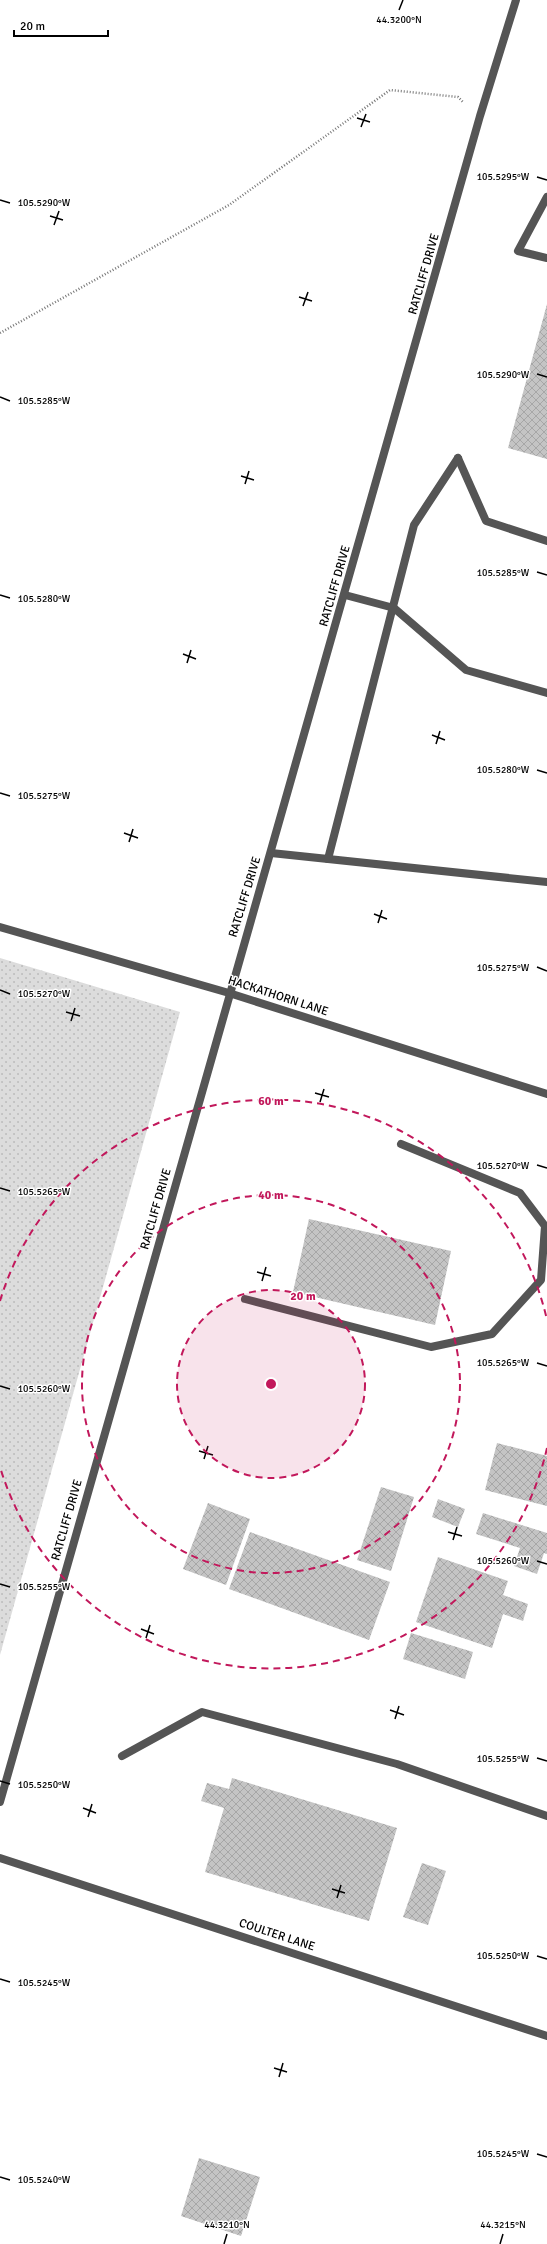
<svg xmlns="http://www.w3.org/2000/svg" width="547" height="2244" viewBox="0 0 547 2244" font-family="Signika,sans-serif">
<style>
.grass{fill:url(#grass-dots)}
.building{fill:url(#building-cross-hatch)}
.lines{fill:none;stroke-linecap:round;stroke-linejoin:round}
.path{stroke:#777;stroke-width:2.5;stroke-dasharray:1 2;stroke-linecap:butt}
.service{stroke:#555;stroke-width:8}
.minor{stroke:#555;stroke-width:8}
.ticks{fill:none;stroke:#000;stroke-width:1.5}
.ring{fill:none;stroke:#c2185b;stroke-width:2;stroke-dasharray:7 5}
.labels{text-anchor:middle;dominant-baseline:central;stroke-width:3;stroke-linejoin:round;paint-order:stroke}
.street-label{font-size:12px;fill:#000;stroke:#fff}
.ticks-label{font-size:10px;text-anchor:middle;fill:#000;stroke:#fff;stroke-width:3;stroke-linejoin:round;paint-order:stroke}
.centre{fill:#c2185b;stroke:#fff;stroke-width:2}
.ring-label{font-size:12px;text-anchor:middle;font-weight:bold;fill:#c2185b;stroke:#fff;stroke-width:3;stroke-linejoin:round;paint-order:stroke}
</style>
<defs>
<pattern id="grass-dots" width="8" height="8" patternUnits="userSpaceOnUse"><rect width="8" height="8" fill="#dcdcdc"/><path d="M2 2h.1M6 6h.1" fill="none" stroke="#bbb" stroke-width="1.8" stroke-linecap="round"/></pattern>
<pattern id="building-cross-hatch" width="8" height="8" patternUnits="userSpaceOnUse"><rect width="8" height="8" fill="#c4c4c4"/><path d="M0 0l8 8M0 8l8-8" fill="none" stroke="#a7a7a7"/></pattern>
</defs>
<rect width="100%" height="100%" fill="#fff"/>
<path class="grass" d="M0 958 180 1012 0 1655Z"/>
<g class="building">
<path d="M547 304V459L508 448Z"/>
<path d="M309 1219 451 1251 435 1325 293 1292Z"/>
<path d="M497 1443 547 1456V1506L485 1490Z"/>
<path d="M381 1487 414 1497 391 1571 357 1560Z"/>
<path d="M438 1499 465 1509 458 1527 432 1517Z"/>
<path d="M208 1503 250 1519 226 1585 183 1569Z"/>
<path d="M483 1513 547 1533V1554L544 1553 537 1574 514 1566 520 1548 476 1534Z"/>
<path d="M250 1532 390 1582 369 1640 229 1589Z"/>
<path d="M438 1557 508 1581 503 1595 528 1604 523 1621 503 1614 492 1648 416 1622Z"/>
<path d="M411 1633 473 1652 465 1679 403 1659Z"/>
<path d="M232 1778 397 1828 369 1921 205 1872 224 1808 201 1801 207 1783 229 1789Z"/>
<path d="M422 1863 446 1871 428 1925 403 1917Z"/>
<path d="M199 2158 260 2177 241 2236 181 2216Z"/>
</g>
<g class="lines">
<path class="path" d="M0 333 229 205 390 90 458 97 463 102"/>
<g class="service">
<path d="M547 197 518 251 547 258"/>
<path d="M458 458 486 521 547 541"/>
<path d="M345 595 394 608 466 670 547 693"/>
<path d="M271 853 547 882"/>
<path d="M328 859 414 525 458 458"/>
<path d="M245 1299 431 1347 492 1334 541 1280 545 1226 520 1193 401 1144"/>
<path d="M122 1756 202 1712 397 1764 547 1816"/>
</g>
<g class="minor">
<path d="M0 927 229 993 547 1094"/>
<path d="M0 1802 480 116 516 0"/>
<path d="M0 1858 547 2036"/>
</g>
</g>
<path class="ticks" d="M399 10 403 0M357 118 370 122M361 127 366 114M537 177 547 180M0 200 10 203M50 216 63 220M54 225 59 211M299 297 312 301M303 306 308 292M537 374 547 377M0 397 10 401M241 476 254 480M245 484 249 471M537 572 547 575M0 595 10 598M183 654 196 659M187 663 191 650M432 735 445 740M436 744 440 731M537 770 547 773M0 793 10 796M124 833 138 838M129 842 133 829M374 914 387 919M378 923 382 910M537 967 547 971M0 990 10 994M66 1012 80 1016M71 1021 75 1008M315 1093 329 1097M320 1102 324 1089M537 1165 547 1168M0 1188 10 1191M257 1272 271 1276M262 1281 266 1267M537 1363 547 1366M0 1386 10 1389M199 1451 213 1455M204 1459 208 1446M448 1532 462 1536M453 1540 457 1527M537 1561 547 1564M0 1584 10 1587M141 1629 154 1634M146 1638 150 1625M390 1710 404 1715M395 1719 399 1706M537 1758 547 1761M0 1781 10 1784M83 1808 96 1813M88 1817 92 1804M332 1889 345 1893M337 1898 341 1885M537 1956 547 1959M0 1979 10 1982M274 2068 287 2072M279 2077 283 2063M537 2154 547 2157M0 2177 10 2180M224 2244 227 2234M500 2244 503 2234"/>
<circle cx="271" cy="1384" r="94" fill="#c2185b" fill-opacity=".12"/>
<g class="ring">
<circle cx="271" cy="1384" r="94"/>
<circle cx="271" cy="1384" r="189"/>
<path d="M547 1448A283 283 0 0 1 0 1467M0 1301A283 283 0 0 1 547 1320"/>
</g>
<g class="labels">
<g class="street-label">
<text transform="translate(424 274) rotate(-74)">RATCLIFF DRIVE</text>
<text transform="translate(335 586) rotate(-74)">RATCLIFF DRIVE</text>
<text transform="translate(245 897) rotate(-73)">RATCLIFF DRIVE</text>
<text transform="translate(278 996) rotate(18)">HACKATHORN LANE</text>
<text transform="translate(156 1209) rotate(-74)">RATCLIFF DRIVE</text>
<text transform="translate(67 1520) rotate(-74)">RATCLIFF DRIVE</text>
<text transform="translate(277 1935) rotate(18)">COULTER LANE</text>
</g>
</g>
<g class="ticks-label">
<text x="399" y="23">44.3200°N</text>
<text x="503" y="180">105.5295°W</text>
<text x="44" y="206">105.5290°W</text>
<text x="503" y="378">105.5290°W</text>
<text x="44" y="404">105.5285°W</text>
<text x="503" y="576">105.5285°W</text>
<text x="44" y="602">105.5280°W</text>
<text x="503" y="773">105.5280°W</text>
<text x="44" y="799">105.5275°W</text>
<text x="503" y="971">105.5275°W</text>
<text x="44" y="997">105.5270°W</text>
<text x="503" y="1169">105.5270°W</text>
<text x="44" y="1195">105.5265°W</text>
<text x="503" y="1366">105.5265°W</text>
<text x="44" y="1392">105.5260°W</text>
<text x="503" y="1564">105.5260°W</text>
<text x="44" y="1590">105.5255°W</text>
<text x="503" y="1762">105.5255°W</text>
<text x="44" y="1788">105.5250°W</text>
<text x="503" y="1959">105.5250°W</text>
<text x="44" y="1986">105.5245°W</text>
<text x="503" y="2157">105.5245°W</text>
<text x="44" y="2183">105.5240°W</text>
<text x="227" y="2228">44.3210°N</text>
<text x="503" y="2228">44.3215°N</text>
</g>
<circle cx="271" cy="1384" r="6" class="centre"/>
<g class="ring-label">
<text x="271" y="1105">60 m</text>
<text x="271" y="1199">40 m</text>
<text x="303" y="1300">20 m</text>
</g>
<path d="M14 30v6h94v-6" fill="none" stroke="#000000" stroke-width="2"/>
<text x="20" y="30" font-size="12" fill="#000000" stroke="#ffffff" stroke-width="3" paint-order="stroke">20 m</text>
</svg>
